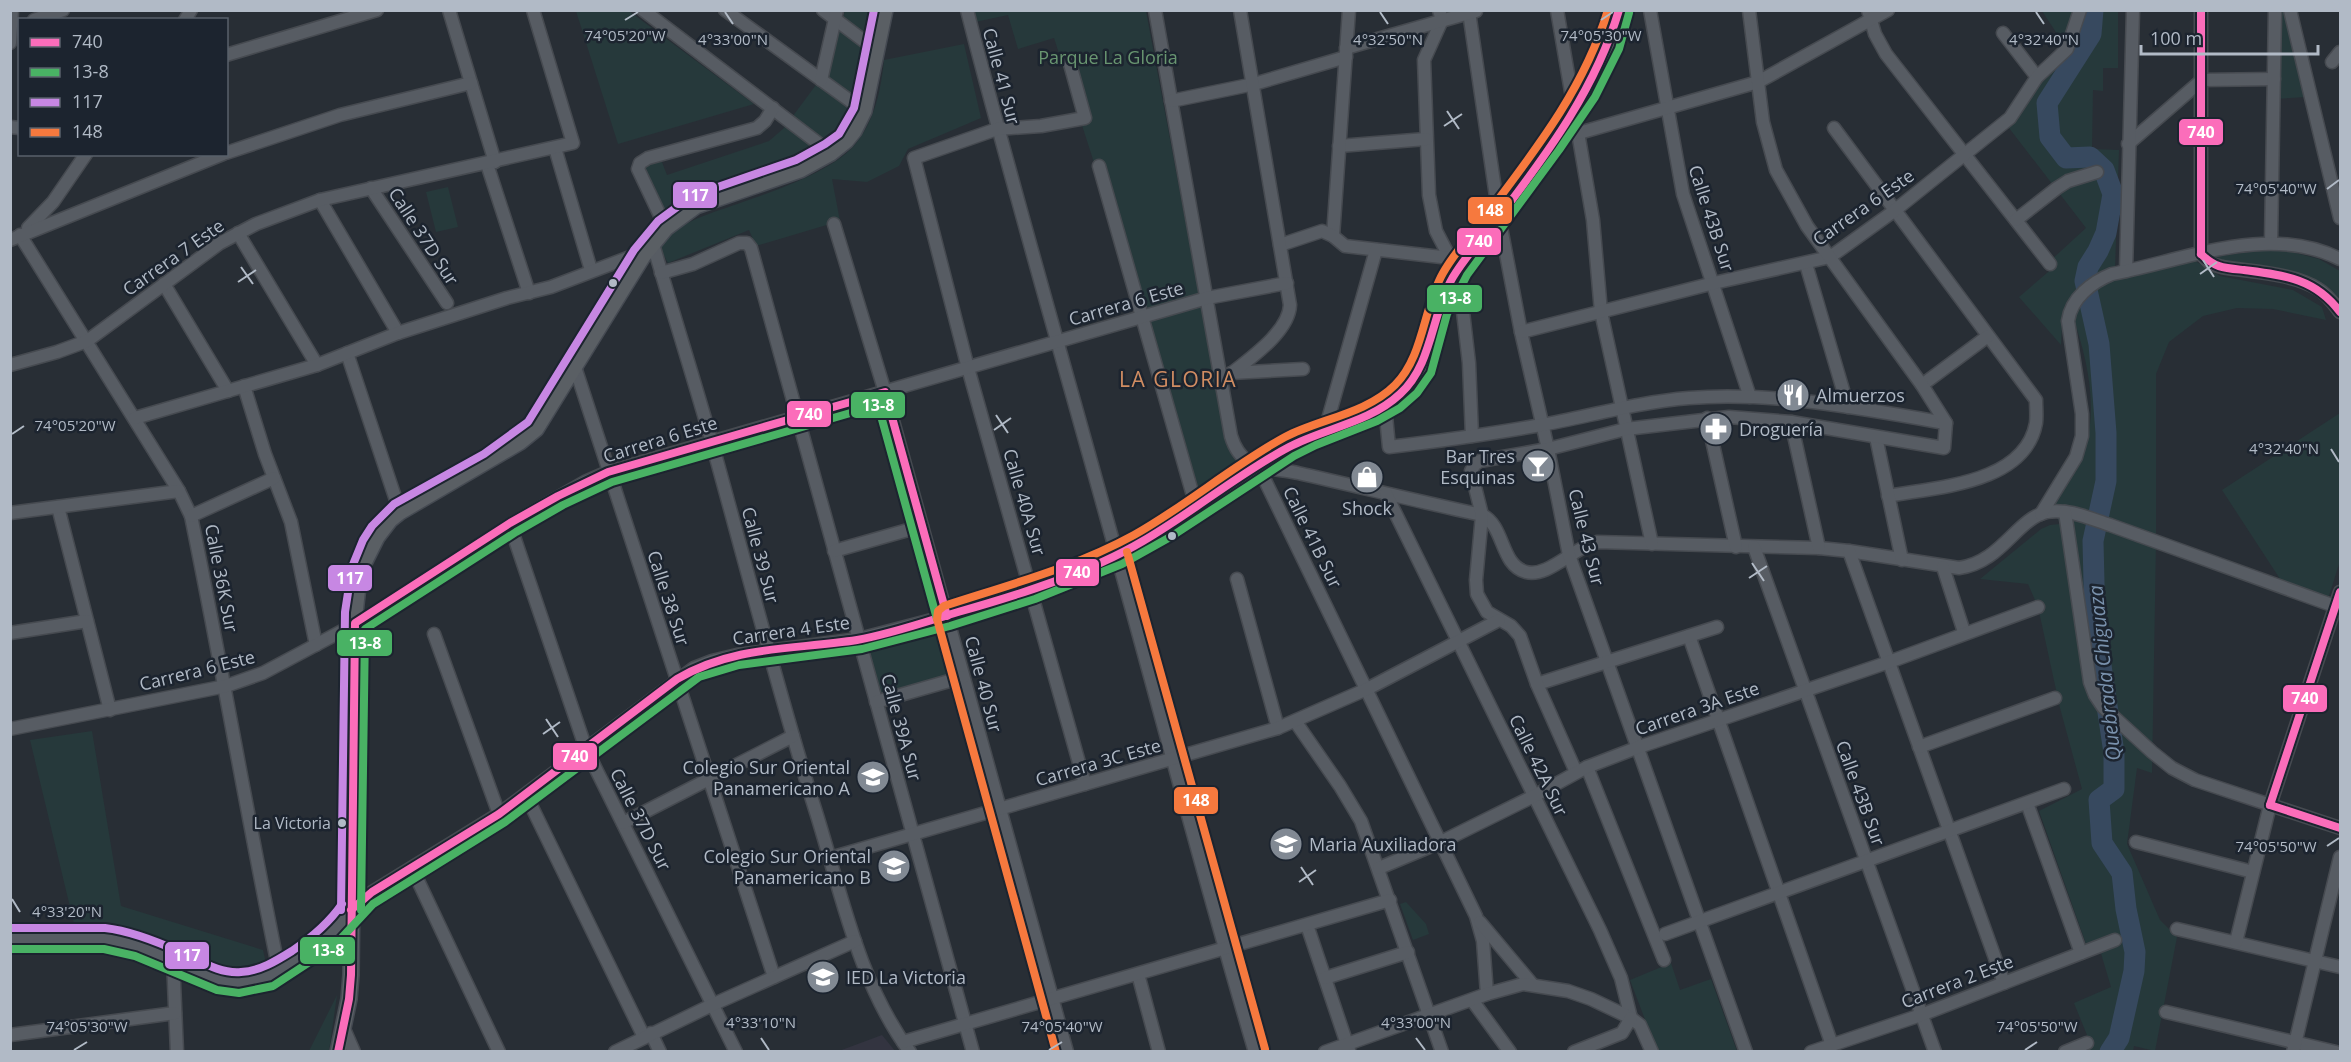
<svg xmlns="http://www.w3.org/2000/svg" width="2351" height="1062" viewBox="0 0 2351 1062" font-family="'Open Sans',sans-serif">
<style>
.medical{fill:#333440}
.green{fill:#26393b}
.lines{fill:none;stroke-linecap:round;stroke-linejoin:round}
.river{stroke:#37495f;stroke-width:21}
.minor-casing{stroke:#464a50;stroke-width:15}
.major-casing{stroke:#454a52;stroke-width:18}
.minor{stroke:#575c63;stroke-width:12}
.major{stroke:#5a5f64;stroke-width:15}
.bus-1-casing{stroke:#1c242f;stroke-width:12}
.bus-2-casing{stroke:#1c242f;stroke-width:12}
.bus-3-casing{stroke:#1c242f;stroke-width:12}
.bus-4-casing{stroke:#1c242f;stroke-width:12}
.bus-1{stroke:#fb6dba;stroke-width:8}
.bus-2{stroke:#49b264;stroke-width:8}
.bus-3{stroke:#c787e3;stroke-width:8}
.bus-4{stroke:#f6793e;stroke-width:8}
.ticks{fill:none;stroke:#b1bac6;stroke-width:2}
.bus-dot{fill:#b1bac6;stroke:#1c242f;stroke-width:2}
.labels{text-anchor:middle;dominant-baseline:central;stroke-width:5;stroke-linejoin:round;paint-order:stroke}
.bus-label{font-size:16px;fill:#b1bac6;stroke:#1c242f;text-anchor:end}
.park-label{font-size:18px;fill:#699671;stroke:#1c242f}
.street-label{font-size:18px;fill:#b1bac6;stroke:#1c242f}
.poi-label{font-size:18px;fill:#b1bac6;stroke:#1c242f;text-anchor:start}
.water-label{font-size:20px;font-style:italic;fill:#7a92ad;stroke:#1c242f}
.quarter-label{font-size:21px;letter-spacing:1.5px;fill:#d18d62;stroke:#1c242f}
.ticks-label{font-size:15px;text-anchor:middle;fill:#b1bac6;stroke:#1c242f;stroke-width:5;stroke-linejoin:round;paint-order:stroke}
.line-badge{stroke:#1c242f;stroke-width:2}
.badge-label{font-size:16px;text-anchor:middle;font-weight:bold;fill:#fff}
</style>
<rect width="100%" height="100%" fill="#282e35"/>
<path class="medical" d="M882 1035 895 1051H839Z"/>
<g class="green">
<path d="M576 11H629L754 104 618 144Z"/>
<path d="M845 11H873C867 44 861 102 838 128 810 160 730 181 689 196L674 205 666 213 642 162 660 157 667 175 769 141 784 128 827 70Z"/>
<path d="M972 11H1146L1224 427 1246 465 1201 496 1054 38 1018 49 1008 15 975 22Z"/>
<path d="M2042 11H2118V68H2103V91L2093 90 2092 149 2119 150 2115 269 2068 304 2062 322 2061 345 2019 297 2054 267 2050 261 2086 228 2009 128 2031 93 2071 55Z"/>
<path d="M2279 11H2286L2305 97 2276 99Z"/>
<path d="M964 44 981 118 908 149 899 166 867 182 832 179 840 221 756 246 749 230 668 263 659 247C676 225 701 216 726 208 762 195 834 173 857 142 875 119 881 89 884 60Z"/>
<path d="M448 187 458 227 436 232 426 192Z"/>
<path d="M2276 248 2319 259 2340 271V300L2320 284 2258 266 2209 258Z"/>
<path d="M2195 261 2220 276 2293 290 2322 307 2326 320 2273 309 2237 308 2203 316 2169 342 2156 374V543L2152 773 2137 768 2127 844 2160 920 2177 937 2155 1051 2134 1046 2133 1051H2078L2091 1045 2074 1003 2111 987 2097 940 2086 944 2039 811 2082 789 2060 708 2038 607 2028 584 1980 579 2041 529 2050 525 2060 524 2052 504C2062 488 2078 470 2084 453 2099 407 2087 360 2073 316L2095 288 2115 278Z"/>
<path d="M2340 413V561L2328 599 2282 582 2222 490Z"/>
<path d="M939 627 953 676 882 697 867 648Z"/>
<path d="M92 731 121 906 263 950 266 963 240 970 213 967 129 933 99 930 76 932 30 740Z"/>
<path d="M1406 902 1426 924 1429 934 1413 940 1400 904Z"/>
<path d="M1671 963 1680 990 1711 979 1737 1051H1657L1630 980Z"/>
<path d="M337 995 329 1051H309Z"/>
</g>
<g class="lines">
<path class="river" d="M2093 10 2091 34 2047 103 2050 137 2066 158 2090 157 2104 170 2113 194 2106 233 2098 251 2088 267 2085 281 2099 344 2106 433V481L2093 541 2095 625 2114 753V789L2099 800 2102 843 2122 873 2126 909 2135 952 2134 971 2119 1038 2110 1052"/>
<g class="minor-casing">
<g id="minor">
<path d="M449 10 495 162"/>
<path d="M643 10 831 153"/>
<path d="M725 10 864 111"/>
<path d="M823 10 876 50"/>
<path d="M967 10C1012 186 1063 359 1111 534 1159 706 1204 880 1255 1052"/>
<path d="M1155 10 1231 436C1234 446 1239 456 1249 462 1262 470 1283 469 1298 473 1360 487 1421 502 1482 515 1505 526 1500 565 1526 572 1548 578 1574 547 1597 542L1819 548 1849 551 1959 568C2002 562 2016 519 2047 512 2068 508 2091 519 2110 525L2340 608"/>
<path d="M1439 10 1442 20 1424 60 1429 195 1436 231 1450 258 1458 269 1469 363 1472 436"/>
<path d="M1557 10 1593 220 1601 312 1652 544"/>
<path d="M1650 10 1683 194 1750 397"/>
<path d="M1868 10 1875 34 1886 54 2050 264"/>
<path d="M2201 10V254L2211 264 2222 267C2251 272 2293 273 2318 289 2327 294 2334 304 2340 312"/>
<path d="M2290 10 2340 218"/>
<path d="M1469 12 1499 217 1521 332 1548 449 1569 555 1746 1052"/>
<path d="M34 20 63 10"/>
<path d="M185 20 191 10"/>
<path d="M2003 33 2037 77"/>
<path d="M10 43 12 10"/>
<path d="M1346 48 1476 11"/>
<path d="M226 55 377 10"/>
<path d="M2332 62 2340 52"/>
<path d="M1070 64 1085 118 1041 126 997 129 914 158 968 368 1085 784"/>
<path d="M821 80 837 10"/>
<path d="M1171 101 1254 84 1346 57"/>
<path d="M10 127 20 128"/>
<path d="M1834 128 2036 400C2036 407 2037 416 2036 423 2025 484 1936 487 1888 496"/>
<path d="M1579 133 1758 82 1888 10"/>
<path d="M2128 144 2202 80 2274 79"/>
<path d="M1339 146 1426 139"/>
<path d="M555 148 591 270"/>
<path d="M226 153 340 115 471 83"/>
<path d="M487 164 529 293"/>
<path d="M1099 166 1196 506"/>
<path d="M371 188 447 303"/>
<path d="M320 200 398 333"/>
<path d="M2016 220 2057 188 2068 181 2097 172"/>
<path d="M834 224 885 392 1067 1052"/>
<path d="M28 228 53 202 86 154"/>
<path d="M666 228 638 169 640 163 648 158 757 128 765 121 773 108"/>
<path d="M238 233 317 365"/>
<path d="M20 235 179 491 191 516C222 667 248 820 279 971"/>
<path d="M1333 236 1349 10"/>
<path d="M10 240 223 154"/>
<path d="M2271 243 2275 10"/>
<path d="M653 244C672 310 693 376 712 443 746 565 777 688 815 809 841 891 858 982 910 1052"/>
<path d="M1280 245 1322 231 1333 236 1345 246 1450 258"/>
<path d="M1806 264 1848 407"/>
<path d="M2126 271 2133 10"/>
<path d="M661 273 693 264 739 243H747L751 248 973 1052"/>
<path d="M164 284 228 391"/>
<path d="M1521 332 1714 283 1830 257 1894 211 2010 118 2037 77 2067 49 2080 10"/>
<path d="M347 353 400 512"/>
<path d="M10 365 57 352 87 341 220 243 256 224 320 200 573 143 533 10"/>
<path d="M575 367 774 977"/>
<path d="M1231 373 1303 369"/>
<path d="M1222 381C1243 363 1289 334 1290 305L1240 10"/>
<path d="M1922 385 1988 336"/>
<path d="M244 386 265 454 291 522 316 645"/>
<path d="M1385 406 1389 447C1440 441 1491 434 1541 425 1590 416 1639 402 1689 398 1773 391 1863 409 1946 423"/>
<path d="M135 418 317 365 398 333 507 298 551 287 630 257 643 256"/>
<path d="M1707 418 1736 547"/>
<path d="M1791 422 1819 548"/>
<path d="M1325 430 1376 250"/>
<path d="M1876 437 1902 560"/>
<path d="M1258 466 1476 916 1483 941 1487 994"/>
<path d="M1386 494 1600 930 1621 978 1631 1018"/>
<path d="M58 507 110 710"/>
<path d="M2065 512 2090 682 2095 695 2103 707 2152 752 2172 768 2195 780 2340 828"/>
<path d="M10 513 179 491"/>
<path d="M2041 514 2076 457 2082 436V414L2068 321C2071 298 2092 282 2112 274 2185 260 2269 223 2340 259"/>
<path d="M191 516 274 478"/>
<path d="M510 525 586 749 736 1052"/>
<path d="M1754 547 1935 1052"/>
<path d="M834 551 922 526"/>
<path d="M1849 551 2004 983"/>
<path d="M1943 567 1964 632"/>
<path d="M1237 579 1278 728"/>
<path d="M10 633 87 621"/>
<path d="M434 634 499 814"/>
<path d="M1689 636 1832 1045"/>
<path d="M1537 684 1717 627"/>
<path d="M876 702 963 677"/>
<path d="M1295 721 1340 786 1361 821 1442 1052"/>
<path d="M10 729 226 686 263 673 372 615 510 525 585 482 608 472 1207 298 1287 283"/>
<path d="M1919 747 2055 698"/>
<path d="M1587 767 1664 960"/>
<path d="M1576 772 1537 684 1520 636 1511 626 1487 612 1477 594 1476 580 1482 515 1471 471 1475 464 1480 461 1548 449 1626 429 1729 417 1791 422 1944 448 1946 423 1922 385 1807 226 1776 170 1763 122 1749 10"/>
<path d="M526 795 644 1037"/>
<path d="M2027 803 2081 953"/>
<path d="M623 823 793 736"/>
<path d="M2136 842 2253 872"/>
<path d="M830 858 1278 728 1367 689 1499 620"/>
<path d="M412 868 499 1052"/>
<path d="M1379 868 1441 842 1534 796 1587 767 1639 747 1889 662 2038 607"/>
<path d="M1480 922 1532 984"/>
<path d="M1307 925 1349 1050"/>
<path d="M2177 929 2340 967"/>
<path d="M1665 934 2064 789"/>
<path d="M10 939 105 938 138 946 219 980 238 983 269 976 328 938 366 896 499 814 694 668 712 661 737 655 859 639 947 616 1031 589 1117 555 1166 527 1289 447 1312 435 1372 412 1394 399 1410 385 1422 367 1437 310 1458 269 1551 144 1586 91 1609 45 1619 10"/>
<path d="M2236 942 2270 805 2340 592"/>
<path d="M173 960 177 1052"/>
<path d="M1138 974 1159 1052"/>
<path d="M1325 978 1408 952"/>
<path d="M1472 1000 1510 1052"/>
<path d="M2166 1012 2336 1052"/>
<path d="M344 1029 354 1052"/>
<path d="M651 1033 660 1052"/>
<path d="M10 1035 175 1013"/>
<path d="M903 1042 1390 900"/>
<path d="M615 1052 714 1004 855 941"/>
<path d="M1325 1052 1487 994 1523 984 1568 991 1591 999 1631 1018 1640 1025 1652 1052"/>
<path d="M1574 1052 1622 1033 1631 1018"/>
<path d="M1811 1052 1921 1015 2115 940"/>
<path d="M2065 1052 2087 1043"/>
<path d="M2293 1052 2340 857"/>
</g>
</g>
<g class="major-casing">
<path id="major" d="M338 1052 349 999 351 975 355 613 359 577 363 565 377 537 390 520 400 512 520 442 536 429 643 256 666 228 696 206 800 170 831 153 846 141 854 131 864 111 885 10"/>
</g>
<use href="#minor" class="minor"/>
<use href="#major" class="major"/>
<g class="bus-1-casing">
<g id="bus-1">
<path d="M2201 10V254"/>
<path d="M2201 254C2215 268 2224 268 2244 270 2283 275 2315 278 2340 312"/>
<path d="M2270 805 2340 592"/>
<path d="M2270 805 2340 828"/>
<path d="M351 910 372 892 499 814 677 679C735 645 793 650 857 640 891 634 925 622 958 612 1018 595 1089 573 1143 541 1193 512 1238 474 1289 447 1325 428 1369 423 1400 394 1433 364 1431 314 1453 277 1467 254 1486 234 1502 213 1550 150 1596 87 1619 10"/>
<path d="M338 1052 349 999 351 975 355 623 510 523 558 496 608 472 885 392 947 616"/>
</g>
</g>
<g class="bus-2-casing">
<g id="bus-2">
<path d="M361 910 365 629 516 532 563 505 612 482 878 405 937 619"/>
<path d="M10 949H104L135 956 217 990 239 993 273 986 334 946 373 904 505 822 699 677 739 665 862 649 950 626 1035 599 1122 564 1172 536 1294 456 1316 445 1377 421 1400 408 1417 393 1431 373 1447 314 1467 275 1559 150 1595 97 1619 49 1629 13"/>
</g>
</g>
<g class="bus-3-casing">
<g id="bus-3">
<path d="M341 910 345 612 352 567 363 540 372 526 394 504 484 454 528 422 634 250 658 221 692 196 796 160 825 144 839 134 854 108 874 10"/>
<path d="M10 928H105C131 931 156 941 180 952 199 960 219 974 241 972 260 971 276 961 292 951 311 938 329 923 342 904"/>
</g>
</g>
<g class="bus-4-casing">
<g id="bus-4">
<path d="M1127 552 1265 1049"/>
<path d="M1056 1052 937 619 938 611 944 606C1008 585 1074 568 1134 535 1186 506 1232 466 1285 437 1319 419 1366 414 1395 385 1424 356 1423 308 1443 273 1456 250 1475 230 1491 209 1538 147 1585 86 1608 10"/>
</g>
</g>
<use href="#bus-1" class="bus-1"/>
<use href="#bus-2" class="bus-2"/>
<use href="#bus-3" class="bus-3"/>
<use href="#bus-4" class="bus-4"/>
</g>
<path class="ticks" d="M725 12 733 24M1380 12 1388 24M2036 12 2044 24M625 20 638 12M1601 20 1613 12M1447 111 1459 129M1444 126 1462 114M2327 189 2339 180M2203 260 2214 277M241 267 253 284M2200 274 2217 262M238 282 256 270M996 415 1008 433M994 430 1011 418M12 434 24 426M2331 449 2339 462M1752 563 1764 581M1749 578 1767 566M546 719 558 737M543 734 560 722M2327 846 2339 838M1301 867 1313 885M1299 882 1316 870M12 899 20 912M761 1038 769 1050M1416 1038 1425 1050M74 1050 87 1042M1049 1050 1062 1042M2025 1050 2037 1042"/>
<defs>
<g id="restaurant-disc" transform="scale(1.725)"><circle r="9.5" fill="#818993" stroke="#1c242f"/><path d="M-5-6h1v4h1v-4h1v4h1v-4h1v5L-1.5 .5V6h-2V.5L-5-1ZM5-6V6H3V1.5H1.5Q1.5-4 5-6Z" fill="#fff"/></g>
<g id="pharmacy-disc" transform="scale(1.725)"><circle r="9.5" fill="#818993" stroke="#1c242f"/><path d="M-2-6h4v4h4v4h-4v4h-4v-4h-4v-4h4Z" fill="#fff"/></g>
<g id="bar-disc" transform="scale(1.725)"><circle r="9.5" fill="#818993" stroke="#1c242f"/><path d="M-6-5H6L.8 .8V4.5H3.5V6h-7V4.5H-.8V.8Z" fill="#fff"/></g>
<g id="shop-disc" transform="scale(1.725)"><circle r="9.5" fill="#818993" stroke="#1c242f"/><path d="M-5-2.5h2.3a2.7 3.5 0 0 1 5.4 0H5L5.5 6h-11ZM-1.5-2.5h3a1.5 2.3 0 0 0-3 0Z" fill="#fff"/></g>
<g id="university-disc" transform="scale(1.725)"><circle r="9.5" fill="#818993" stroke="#1c242f"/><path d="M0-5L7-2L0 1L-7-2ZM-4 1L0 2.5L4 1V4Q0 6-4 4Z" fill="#fff"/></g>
<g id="school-disc" transform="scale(1.725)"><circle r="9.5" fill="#818993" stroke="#1c242f"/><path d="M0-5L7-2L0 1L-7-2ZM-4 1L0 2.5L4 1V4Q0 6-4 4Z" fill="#fff"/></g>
</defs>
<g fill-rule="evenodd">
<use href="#restaurant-disc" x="1793" y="395"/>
<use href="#pharmacy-disc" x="1716" y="429"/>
<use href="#bar-disc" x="1538" y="466"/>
<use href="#shop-disc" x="1367" y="477"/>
<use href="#university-disc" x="873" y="777"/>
<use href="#university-disc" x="1286" y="844"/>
<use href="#university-disc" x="894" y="866"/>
<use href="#school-disc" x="823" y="977"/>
</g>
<g class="bus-dot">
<circle cx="613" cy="283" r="5"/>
<circle cx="1172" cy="536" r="5"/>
<circle cx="342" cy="823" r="5"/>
</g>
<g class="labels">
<g class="bus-label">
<text x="331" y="823">La Victoria</text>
</g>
<g class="park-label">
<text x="1108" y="57">Parque La Gloria</text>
</g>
<g class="street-label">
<text transform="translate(1002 76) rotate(75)">Calle 41 Sur</text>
<text transform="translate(1863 207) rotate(-35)">Carrera 6 Este</text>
<text transform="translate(1712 218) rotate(72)">Calle 43B Sur</text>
<text transform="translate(424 236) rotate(57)">Calle 37D Sur</text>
<text transform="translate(173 257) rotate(-35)">Carrera 7 Este</text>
<text transform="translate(1126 303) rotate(-16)">Carrera 6 Este</text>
<text transform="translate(660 439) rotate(-17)">Carrera 6 Este</text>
<text transform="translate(1025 502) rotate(74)">Calle 40A Sur</text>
<text transform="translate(1313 537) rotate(64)">Calle 41B Sur</text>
<text transform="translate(1587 537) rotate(76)">Calle 43 Sur</text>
<text transform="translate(761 555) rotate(75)">Calle 39 Sur</text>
<text transform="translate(222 578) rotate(79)">Calle 36K Sur</text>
<text transform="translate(669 598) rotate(72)">Calle 38 Sur</text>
<text transform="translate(791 630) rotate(-8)">Carrera 4 Este</text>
<text transform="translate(197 670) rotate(-14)">Carrera 6 Este</text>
<text transform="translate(984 684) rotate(75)">Calle 40 Sur</text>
<text transform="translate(1697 708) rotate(-19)">Carrera 3A Este</text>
<text transform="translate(902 727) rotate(75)">Calle 39A Sur</text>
<text transform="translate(1098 762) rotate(-16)">Carrera 3C Este</text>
<text transform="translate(1539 765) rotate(64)">Calle 42A Sur</text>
<text transform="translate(1861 793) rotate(70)">Calle 43B Sur</text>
<text transform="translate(641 819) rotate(63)">Calle 37D Sur</text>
<text transform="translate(1957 981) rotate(-21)">Carrera 2 Este</text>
</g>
<g class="poi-label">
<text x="1816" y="395">Almuerzos</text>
<text x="1739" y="429">Droguería</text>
<text x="1515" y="456" text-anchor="end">Bar Tres<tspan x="1515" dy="21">Esquinas</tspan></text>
<text x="1367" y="508" text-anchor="middle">Shock</text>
<text x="850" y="767" text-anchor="end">Colegio Sur Oriental<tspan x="850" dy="21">Panamericano A</tspan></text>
<text x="1309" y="844">Maria Auxiliadora</text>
<text x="871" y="856" text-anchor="end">Colegio Sur Oriental<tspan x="871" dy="21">Panamericano B</tspan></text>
<text x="846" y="977">IED La Victoria</text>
</g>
<g class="water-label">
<text transform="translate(2104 673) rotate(-96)">Quebrada Chiguaza</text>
</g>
<g class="quarter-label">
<text x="1178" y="379">LA GLORIA</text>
</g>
</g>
<g class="ticks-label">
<text x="625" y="41">74°05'20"W</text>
<text x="1601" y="41">74°05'30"W</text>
<text x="733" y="45">4°33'00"N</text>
<text x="1388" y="45">4°32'50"N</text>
<text x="2044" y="45">4°32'40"N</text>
<text x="2276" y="194">74°05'40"W</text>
<text x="75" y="431">74°05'20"W</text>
<text x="2284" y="454">4°32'40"N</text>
<text x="2276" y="852">74°05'50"W</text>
<text x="67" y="917">4°33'20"N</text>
<text x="761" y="1028">4°33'10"N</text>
<text x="1416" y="1028">4°33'00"N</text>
<text x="87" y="1032">74°05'30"W</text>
<text x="1062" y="1032">74°05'40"W</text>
<text x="2037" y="1032">74°05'50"W</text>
</g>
<g class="line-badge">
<rect x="2178" y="118" width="46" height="28" rx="6" fill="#fb6dba"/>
<rect x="672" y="181" width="46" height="28" rx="6" fill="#c787e3"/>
<rect x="1467" y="196" width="46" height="29" rx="6" fill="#f6793e"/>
<rect x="1456" y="227" width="46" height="29" rx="6" fill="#fb6dba"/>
<rect x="1426" y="284" width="57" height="29" rx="6" fill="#49b264"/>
<rect x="850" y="391" width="56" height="28" rx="6" fill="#49b264"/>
<rect x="786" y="400" width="46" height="28" rx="6" fill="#fb6dba"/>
<rect x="1055" y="558" width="45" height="29" rx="6" fill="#fb6dba"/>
<rect x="327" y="564" width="46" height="28" rx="6" fill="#c787e3"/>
<rect x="336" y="629" width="57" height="28" rx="6" fill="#49b264"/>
<rect x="2282" y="684" width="46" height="29" rx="6" fill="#fb6dba"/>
<rect x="552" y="742" width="46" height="29" rx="6" fill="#fb6dba"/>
<rect x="1173" y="786" width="46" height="29" rx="6" fill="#f6793e"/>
<rect x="299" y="936" width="57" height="29" rx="6" fill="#49b264"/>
<rect x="164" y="941" width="46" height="29" rx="6" fill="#c787e3"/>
</g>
<g class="badge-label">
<text x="2201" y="138">740</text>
<text x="695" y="201">117</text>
<text x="1490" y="216">148</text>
<text x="1479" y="247">740</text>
<text x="1455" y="304">13-8</text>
<text x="878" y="411">13-8</text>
<text x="809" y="420">740</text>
<text x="1077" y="578">740</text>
<text x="350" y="584">117</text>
<text x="365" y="649">13-8</text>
<text x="2305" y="704">740</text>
<text x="575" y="762">740</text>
<text x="1196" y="806">148</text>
<text x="328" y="956">13-8</text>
<text x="187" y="961">117</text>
</g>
<rect width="2351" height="1062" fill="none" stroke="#b1bac6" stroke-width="24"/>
<rect x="18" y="18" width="210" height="138" fill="#1c242f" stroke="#58606b" stroke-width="1.5"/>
<rect x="30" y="38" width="30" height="9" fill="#fb6dba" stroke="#58606b" stroke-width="1.5"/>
<text x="72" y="48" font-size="18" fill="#b1bac6">740</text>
<rect x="30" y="68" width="30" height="9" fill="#49b264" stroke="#58606b" stroke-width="1.5"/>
<text x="72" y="78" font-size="18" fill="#b1bac6">13-8</text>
<rect x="30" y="98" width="30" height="9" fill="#c787e3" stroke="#58606b" stroke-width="1.5"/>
<text x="72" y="108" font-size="18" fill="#b1bac6">117</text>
<rect x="30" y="128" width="30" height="9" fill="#f6793e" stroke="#58606b" stroke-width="1.5"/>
<text x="72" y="138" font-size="18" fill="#b1bac6">148</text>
<path d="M2141 45v9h177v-9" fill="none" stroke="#b1bac6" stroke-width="3"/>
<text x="2150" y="45" font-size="18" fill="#b1bac6" stroke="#1c242f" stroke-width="4.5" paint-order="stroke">100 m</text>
</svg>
